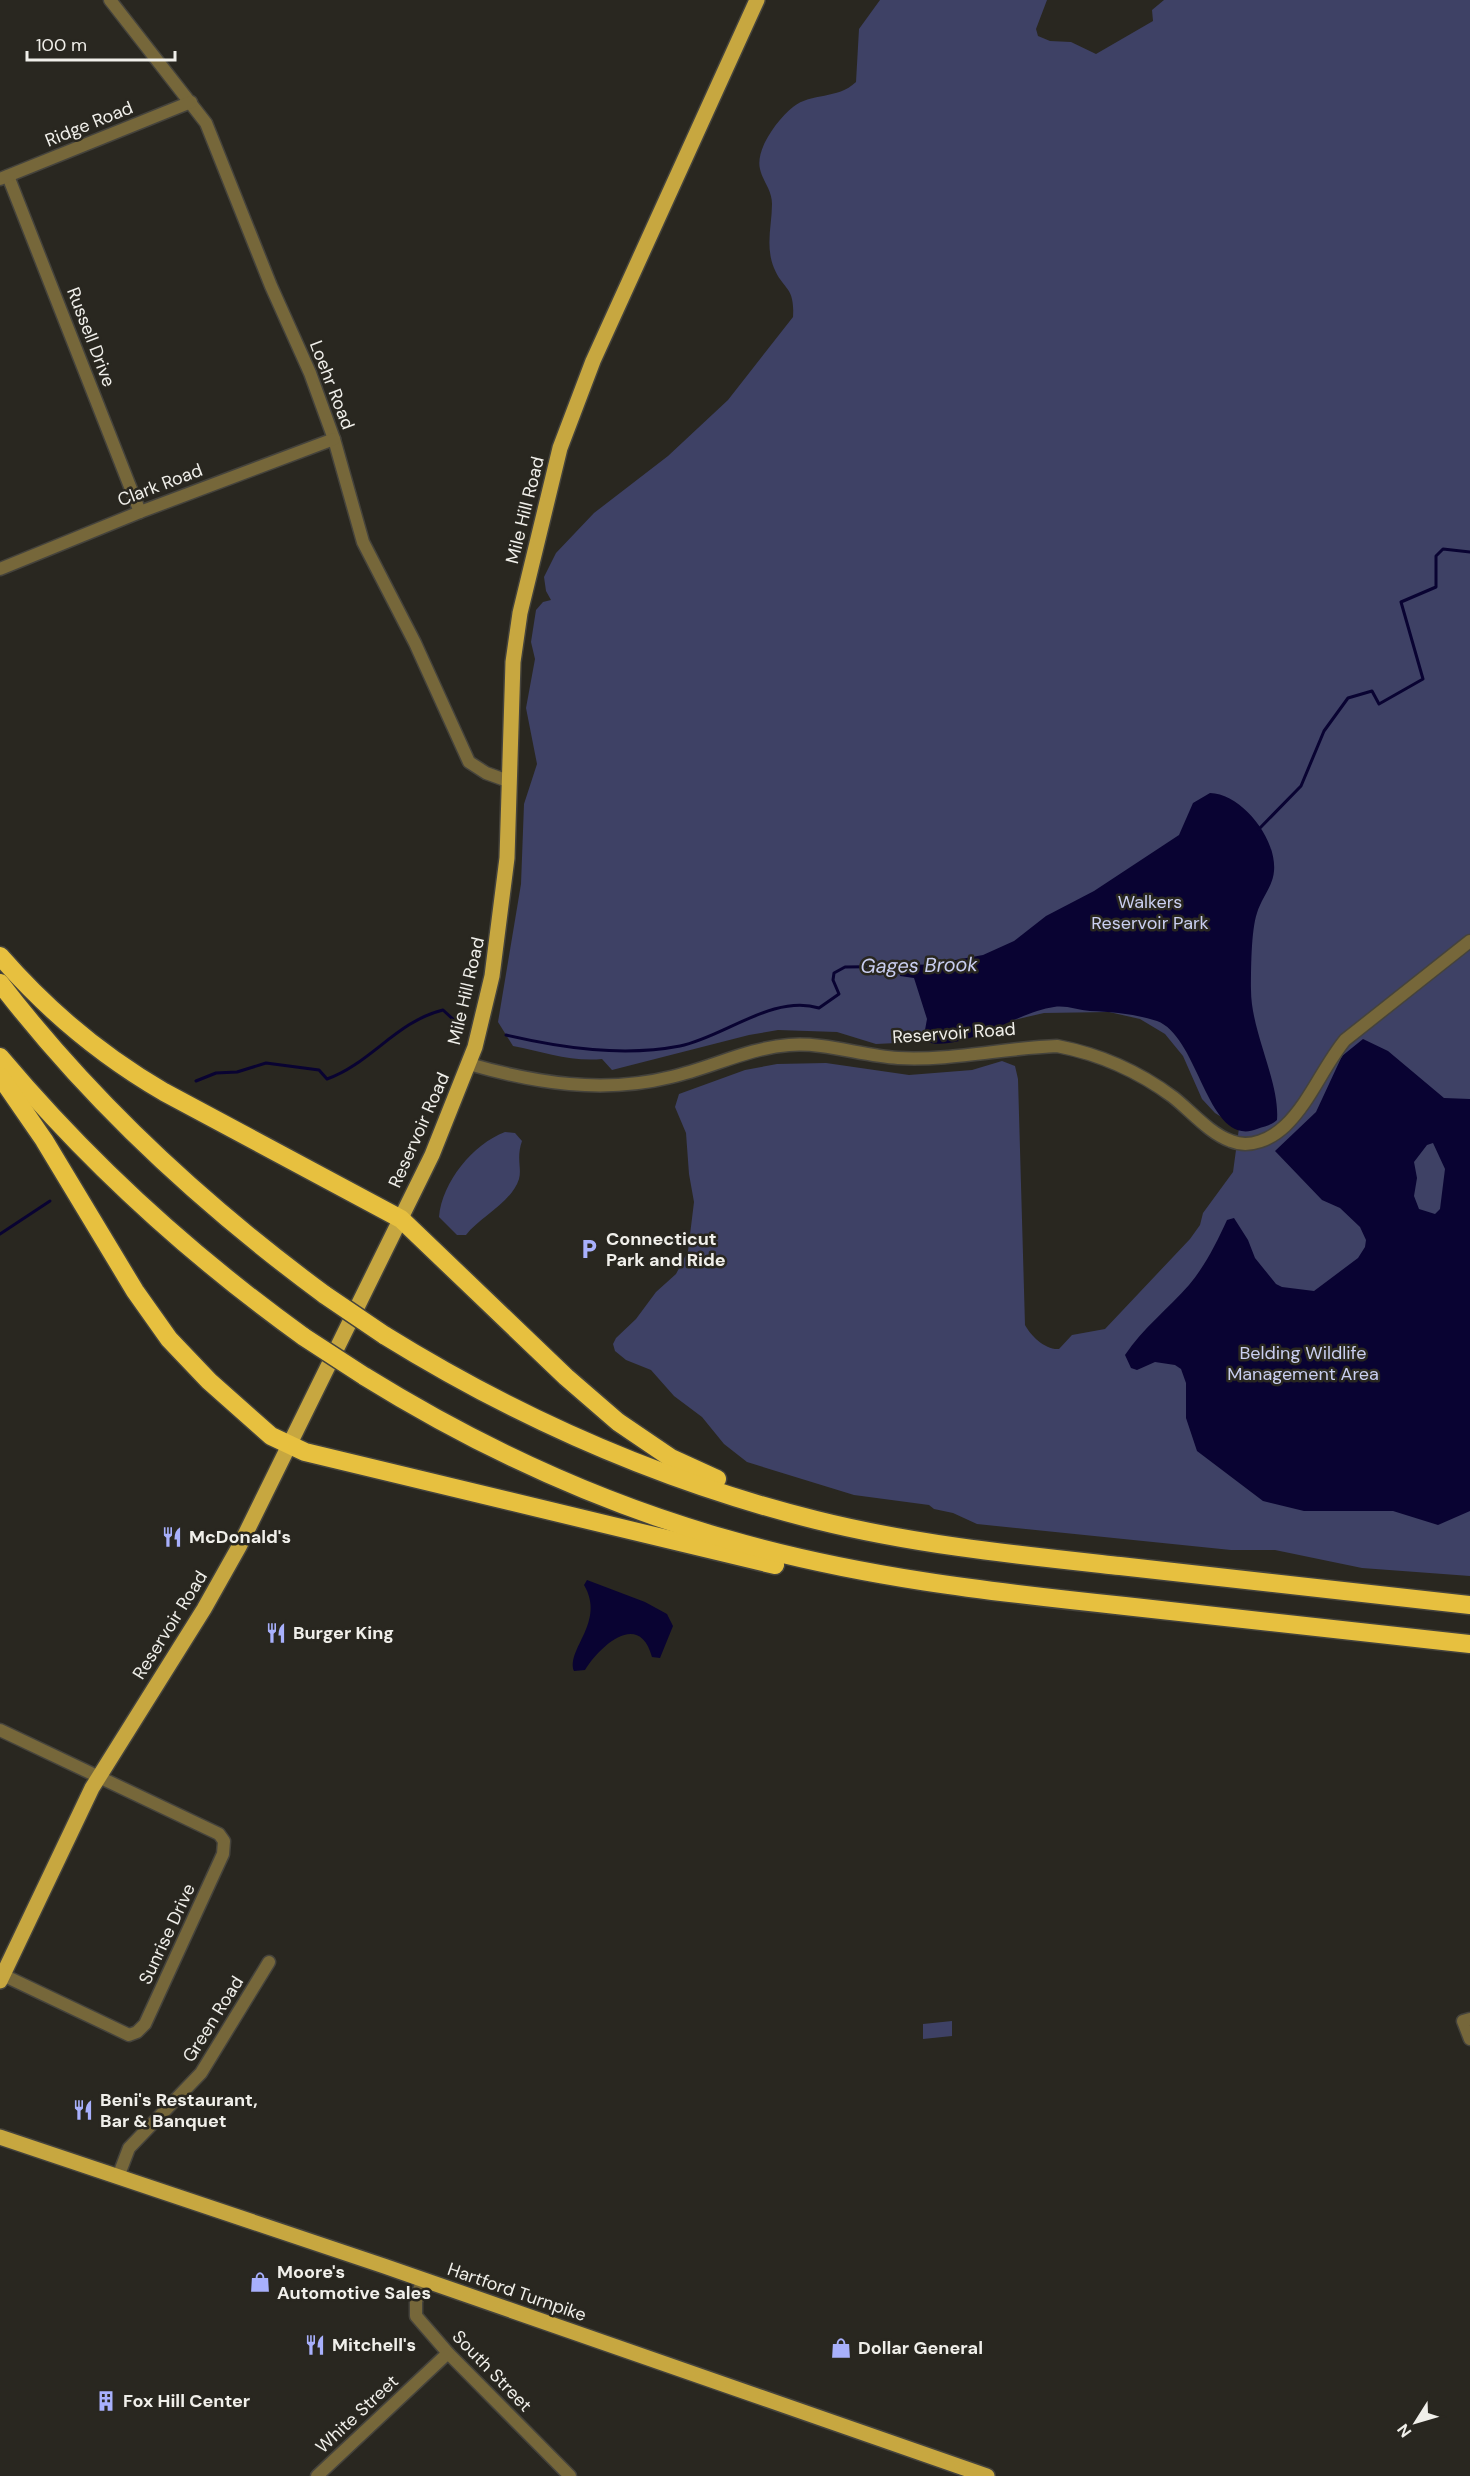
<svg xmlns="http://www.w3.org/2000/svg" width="1470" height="2476" viewBox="0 0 1470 2476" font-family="'DM Sans',sans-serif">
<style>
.green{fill:#3e4165}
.water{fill:#090332;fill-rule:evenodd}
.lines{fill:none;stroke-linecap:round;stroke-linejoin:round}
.stream{stroke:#090332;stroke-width:3}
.minor-casing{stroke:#45433c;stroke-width:15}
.major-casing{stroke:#45433c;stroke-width:18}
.highway-casing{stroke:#45433c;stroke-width:21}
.minor{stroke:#76673a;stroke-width:12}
.major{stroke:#c7a740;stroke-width:15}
.highway{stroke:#e7c03f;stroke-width:18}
.highway-bridge-casing{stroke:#45433c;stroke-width:21;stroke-linecap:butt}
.highway-bridge{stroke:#e7c03f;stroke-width:18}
.labels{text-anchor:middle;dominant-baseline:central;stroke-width:5;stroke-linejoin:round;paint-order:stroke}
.street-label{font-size:18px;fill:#f0efea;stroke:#292720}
.park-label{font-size:18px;fill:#cacff0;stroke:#292720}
.poi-label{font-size:18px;font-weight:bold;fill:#f0efea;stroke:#292720;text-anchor:start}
.water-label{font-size:20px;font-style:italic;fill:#c9cef0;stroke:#292720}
</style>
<rect width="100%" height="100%" fill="#292720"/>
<g class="green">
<path d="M880 0H1047L1036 29 1038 36 1050 41 1071 42 1096 54 1153 21 1152 10 1164 0H1470V1576L1362 1568 1275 1550H1231L977 1524 953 1513 934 1509 929 1505 854 1495 747 1462 724 1444 702 1417 674 1396 651 1370 626 1360 615 1351 613 1344 616 1338 636 1319 656 1292 676 1274 688 1251 694 1202 689 1174 686 1133 675 1107 679 1094 745 1070 777 1064 826 1063 909 1075 972 1070 1002 1061 1015 1066 1018 1079 1025 1325C1031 1336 1045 1350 1059 1349L1072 1335 1105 1329 1190 1239 1200 1225 1203 1213 1233 1172 1239 1128 1215 1113 1202 1099 1183 1056 1165 1034 1140 1019 1109 1012 1044 1013 917 1042 876 1044 837 1032 778 1030 749 1035 612 1070 602 1059C572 1062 543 1052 513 1046L498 1022 521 884 524 804 537 764 526 708 535 659 531 642 536 610 543 602 551 600 546 591 544 577 556 553 594 513 668 456 728 400 793 317C795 286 783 290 774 268 765 246 772 225 772 204 772 190 763 182 760 169 755 149 778 119 793 107 812 92 837 100 856 82L859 29Z"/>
<path d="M505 1132 515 1133 522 1141C516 1158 522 1168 519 1179 512 1202 480 1217 466 1235H457L439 1217C442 1182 473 1144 505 1132Z"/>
<path d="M952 2021V2036L923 2039V2024Z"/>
</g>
<g class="water">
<path d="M1210 793C1242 794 1277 839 1274 871 1273 886 1261 899 1257 913 1251 930 1251 972 1251 990 1251 1032 1280 1082 1277 1120 1270 1126 1265 1126 1257 1129 1207 1149 1200 1037 1157 1021 1136 1014 1112 1012 1090 1011 1078 1010 1066 1005 1054 1007 1016 1012 960 1055 923 1041L927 1019 914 978 900 976 901 970 983 955 1014 941 1046 916 1094 891 1179 835 1193 803Z"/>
<path d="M1363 1039 1388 1051 1444 1098 1470 1099V1511L1438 1525 1393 1511H1304L1263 1501 1197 1451 1186 1418V1383L1181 1369 1175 1365 1155 1362 1137 1370 1131 1368 1125 1355C1143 1328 1168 1309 1189 1285 1205 1266 1217 1242 1227 1220L1234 1218 1248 1240 1255 1258 1276 1284 1282 1287 1314 1291 1358 1258 1365 1247 1366 1240 1360 1227 1340 1208 1322 1200 1275 1151 1316 1112 1342 1056ZM1433 1143 1445 1169 1440 1209 1435 1214 1419 1209 1414 1196 1417 1178 1414 1162 1427 1145Z"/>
<path d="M587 1580 645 1602 667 1614 673 1626 660 1658 652 1657C639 1610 600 1646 585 1670L574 1671C566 1649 606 1622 584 1585Z"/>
</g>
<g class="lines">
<g class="stream">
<path d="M1259 829 1301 786 1324 731 1348 698 1372 691 1379 704 1423 679 1401 602 1436 587V556L1443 549 1470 552"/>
<path d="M506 1035C562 1048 623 1057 680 1046 724 1037 773 994 819 1008L839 994 833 980 834 973 845 967 931 966"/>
<path d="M196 1081 216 1073 237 1072 266 1063 319 1070 327 1079C370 1064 397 1021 443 1010L455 1021"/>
<path d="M0 1234 50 1201"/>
</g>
<g class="minor-casing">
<g id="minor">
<path d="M110 0 206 123 271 286 310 373 334 439 363 542 415 643 469 762 486 773 508 781"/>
<path d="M8 176 140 512"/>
<path d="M0 179 191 102"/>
<path d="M0 569 140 512 334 439"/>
<path d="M469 1064C535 1083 603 1094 671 1077 711 1068 748 1048 789 1045 825 1042 862 1056 898 1058 950 1061 1004 1048 1057 1046 1099 1054 1138 1071 1173 1097 1191 1111 1209 1133 1231 1141 1250 1149 1271 1139 1285 1126 1310 1102 1323 1067 1345 1040L1470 941"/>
<path d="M0 1730 219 1834 224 1841 223 1854 145 2024 137 2032 129 2035 3 1975"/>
<path d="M1470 2019 1463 2021 1470 2039"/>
<path d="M118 2177 129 2148 201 2073 269 1962"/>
<path d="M422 2280 416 2302V2316L448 2353 570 2476"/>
<path d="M317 2476 448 2353"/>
</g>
</g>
<g class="major-casing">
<g id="major">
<path d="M0 1981 92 1788 204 1609 240 1545 432 1155 475 1047 492 976 507 858 513 662 520 613 560 448 593 361 757 0"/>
<path d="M0 2137 384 2266 987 2476"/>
</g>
</g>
<g class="highway-casing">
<g id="highway">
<path d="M0 956C47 1010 102 1056 164 1092L401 1219 566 1377 618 1422 671 1458 717 1479"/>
<path d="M0 983C93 1104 203 1205 325 1295"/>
<path d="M0 1057C90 1164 190 1255 304 1337"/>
<path d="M0 1076 44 1140 135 1291 169 1339 209 1381 271 1436 305 1452 775 1565"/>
<path d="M384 1335C518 1418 663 1482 816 1520 916 1545 1018 1555 1120 1566 1236 1579 1353 1592 1470 1605"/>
<path d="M364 1376C477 1446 599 1503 727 1539 858 1577 991 1592 1125 1606 1240 1619 1355 1632 1470 1644"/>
</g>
</g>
<use href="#minor" class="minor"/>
<use href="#major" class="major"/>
<use href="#highway" class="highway"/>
<g class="highway-bridge-casing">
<g id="highway-bridge">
<path d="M325 1295 384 1335"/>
<path d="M304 1337 364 1376"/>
</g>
</g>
<use href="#highway-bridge" class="highway-bridge"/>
</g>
<defs>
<g id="parking-bare" transform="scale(1.62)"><path d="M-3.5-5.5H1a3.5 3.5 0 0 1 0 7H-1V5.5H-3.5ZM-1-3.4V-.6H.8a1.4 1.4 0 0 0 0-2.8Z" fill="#a8b0fc" stroke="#292720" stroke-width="2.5" paint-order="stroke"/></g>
<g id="restaurant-bare" transform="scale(1.62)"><path d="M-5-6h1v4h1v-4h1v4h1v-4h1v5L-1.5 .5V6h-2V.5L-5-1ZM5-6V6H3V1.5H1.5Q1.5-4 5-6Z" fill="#a8b0fc" stroke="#292720" stroke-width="2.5" paint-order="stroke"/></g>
<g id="shop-bare" transform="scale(1.62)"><path d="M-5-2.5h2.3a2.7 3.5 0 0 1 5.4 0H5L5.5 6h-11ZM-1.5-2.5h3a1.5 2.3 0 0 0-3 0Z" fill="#a8b0fc" stroke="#292720" stroke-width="2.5" paint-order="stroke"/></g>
<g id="building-bare" transform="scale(1.62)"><path d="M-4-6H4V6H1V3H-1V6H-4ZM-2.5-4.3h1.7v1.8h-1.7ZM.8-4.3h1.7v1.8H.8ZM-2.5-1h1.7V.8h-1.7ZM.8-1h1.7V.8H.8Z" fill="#a8b0fc" stroke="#292720" stroke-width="2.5" paint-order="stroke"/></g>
</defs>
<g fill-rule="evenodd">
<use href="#parking-bare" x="589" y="1249"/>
<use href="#restaurant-bare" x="172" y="1537"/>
<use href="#restaurant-bare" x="276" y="1633"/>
<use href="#restaurant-bare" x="83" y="2110"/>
<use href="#shop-bare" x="260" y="2282"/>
<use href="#restaurant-bare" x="315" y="2345"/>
<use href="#shop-bare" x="841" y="2348"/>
<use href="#building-bare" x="106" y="2401"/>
</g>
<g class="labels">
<g class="street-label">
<text transform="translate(89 124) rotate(-22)">Ridge Road</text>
<text transform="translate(91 337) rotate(69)">Russell Drive</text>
<text transform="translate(332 385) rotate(69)">Loehr Road</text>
<text transform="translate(160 485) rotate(-21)">Clark Road</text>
<text transform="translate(525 510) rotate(-76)">Mile Hill Road</text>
<text transform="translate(466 991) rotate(-77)">Mile Hill Road</text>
<text transform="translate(954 1033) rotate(-4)">Reservoir Road</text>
<text transform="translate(419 1130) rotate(-66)">Reservoir Road</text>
<text transform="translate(170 1625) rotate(-58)">Reservoir Road</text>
<text transform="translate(167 1934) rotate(-65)">Sunrise Drive</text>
<text transform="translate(213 2019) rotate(-58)">Green Road</text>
<text transform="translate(517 2292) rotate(19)">Hartford Turnpike</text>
<text transform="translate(492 2371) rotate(46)">South Street</text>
<text transform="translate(357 2414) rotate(-43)">White Street</text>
</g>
<g class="park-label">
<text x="1150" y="902">Walkers<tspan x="1150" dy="21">Reservoir Park</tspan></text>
<text x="1303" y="1353">Belding Wildlife<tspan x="1303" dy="21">Management Area</tspan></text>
</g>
<g class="poi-label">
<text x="606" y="1239">Connecticut<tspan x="606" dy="21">Park and Ride</tspan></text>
<text x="189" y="1537">McDonald's</text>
<text x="293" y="1633">Burger King</text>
<text x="100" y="2100">Beni's Restaurant,<tspan x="100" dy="21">Bar &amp; Banquet</tspan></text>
<text x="277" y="2272">Moore's<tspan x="277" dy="21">Automotive Sales</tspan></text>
<text x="332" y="2345">Mitchell's</text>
<text x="858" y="2348">Dollar General</text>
<text x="123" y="2401">Fox Hill Center</text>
</g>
<g class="water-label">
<text transform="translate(919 965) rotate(-1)">Gages Brook</text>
</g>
</g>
<g transform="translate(1416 2422) rotate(233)" stroke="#292720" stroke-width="4.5" paint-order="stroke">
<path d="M0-4.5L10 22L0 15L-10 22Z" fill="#f0efea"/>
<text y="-9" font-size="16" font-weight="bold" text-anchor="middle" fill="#f0efea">N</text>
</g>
<path d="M27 51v9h148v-9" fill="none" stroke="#f0efea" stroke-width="3"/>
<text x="36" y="51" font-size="18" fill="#f0efea" stroke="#292720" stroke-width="4.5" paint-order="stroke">100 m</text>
</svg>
